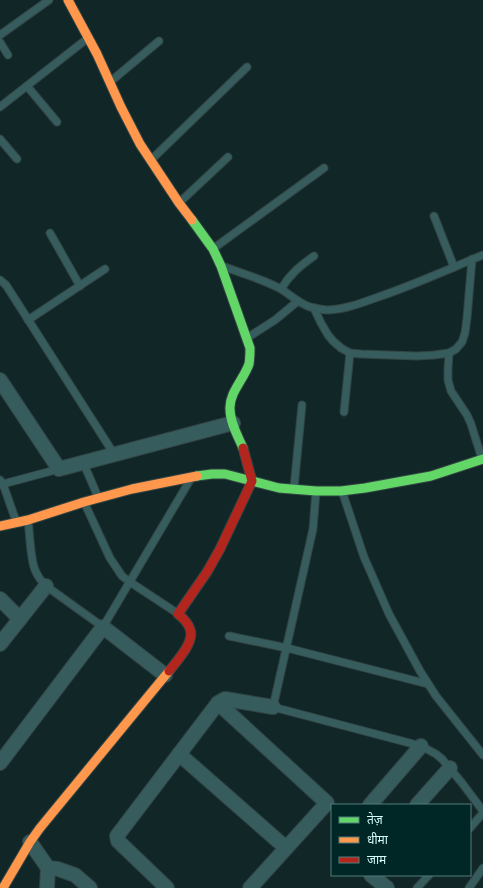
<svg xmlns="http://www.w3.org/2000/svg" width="483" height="888" viewBox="0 0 483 888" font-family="'Varela Round','Noto Sans Devanagari',sans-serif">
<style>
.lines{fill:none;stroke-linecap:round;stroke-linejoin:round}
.lane-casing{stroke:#324343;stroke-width:9}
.street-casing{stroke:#324343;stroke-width:16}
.fast-casing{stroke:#324343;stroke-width:11}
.slow-casing{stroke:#324343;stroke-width:11}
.jam-casing{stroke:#324343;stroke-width:11}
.lane{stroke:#375c5d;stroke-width:7}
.street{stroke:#375c5d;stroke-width:14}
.fast{stroke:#63d668;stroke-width:9}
.slow{stroke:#ff974d;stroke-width:9}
.jam{stroke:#b3261e;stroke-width:9}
</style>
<rect width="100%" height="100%" fill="#112727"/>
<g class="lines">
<g class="lane-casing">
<g id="lane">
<path d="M0 35 49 0"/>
<path d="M0 42 8 55"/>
<path d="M110 82 159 41"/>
<path d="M27 86 57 122"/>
<path d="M0 107 88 38"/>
<path d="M0 139 17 159"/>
<path d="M152 159 247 67"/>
<path d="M180 202 228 157"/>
<path d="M434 216 454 267"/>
<path d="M50 233 80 286"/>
<path d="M214 248 324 168"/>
<path d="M225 267C243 274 262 279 279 288 290 294 298 303 310 307 316 308 322 310 328 310 347 309 364 302 381 296 416 284 449 269 483 255"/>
<path d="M0 280 6 285 114 454"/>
<path d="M281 289C290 274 300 266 314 256"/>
<path d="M314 308 321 323 328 335 333 341 341 348 350 353 361 354 417 356 434 355 449 353 456 349 462 342 465 333 467 318 472 259"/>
<path d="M28 320 105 269"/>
<path d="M247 338 275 320 298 301"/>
<path d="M449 353 448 369V380L451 391 467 415 471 424 482 459"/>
<path d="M344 412 350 353"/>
<path d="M83 462 98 497"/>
<path d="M0 480 3 484 59 469"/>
<path d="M0 485 3 484 16 521"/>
<path d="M294 488 302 405"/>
<path d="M316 491 313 529 273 707 421 746 436 754 442 759 462 783 483 811"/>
<path d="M342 491 364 557 389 614 420 671 436 696 483 755"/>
<path d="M84 502 110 558 122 576 130 582 177 613"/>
<path d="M28 520C30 535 30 557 35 570 38 577 41 581 46 586L103 627 190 480"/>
<path d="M229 636 287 648 428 684"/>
<path d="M470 828 483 813"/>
<path d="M417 888 429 875"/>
<path d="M469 888 483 868"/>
</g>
</g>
<g class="street-casing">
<g id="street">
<path d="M0 380 59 469 233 423"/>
<path d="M0 599 20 619"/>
<path d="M0 644 46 586"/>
<path d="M218 703 327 803 250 888"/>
<path d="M179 754 286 848"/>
<path d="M0 763 103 627 165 675"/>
<path d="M370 805 421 746"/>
<path d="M417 805 450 768"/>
<path d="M30 842 48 868 58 869 75 875 90 888"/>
<path d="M371 875 387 888"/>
<path d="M47 888 48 868"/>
<path d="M167 888 118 841 117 836 218 703 225 699 273 707"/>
</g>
</g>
<g class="fast-casing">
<g id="fast">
<path d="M192 220 213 249 221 266 250 348C250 353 250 358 249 364 244 379 229 393 230 409 230 423 238 436 243 448"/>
<path d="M197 476 212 474H225L279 488 316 491H341L365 488 431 476 483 459"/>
</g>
</g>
<g class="slow-casing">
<g id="slow">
<path d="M68 0 97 54 121 107 140 144 179 203 192 220"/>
<path d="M0 526 28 520 84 502 132 489 197 476"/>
<path d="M3 888 30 842 40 828 169 671"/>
</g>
</g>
<g class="jam-casing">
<path id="jam" d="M169 671C177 661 195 642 190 629 188 623 183 618 178 614L207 572 220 549 252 481 243 448"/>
</g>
<use href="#lane" class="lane"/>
<use href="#street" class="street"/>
<use href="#fast" class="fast"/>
<use href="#slow" class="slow"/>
<use href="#jam" class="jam"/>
</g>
<rect x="331" y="804" width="140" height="72" fill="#002626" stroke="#557c7c"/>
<rect x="339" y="817" width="20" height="6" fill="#63d668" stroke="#557c7c"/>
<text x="367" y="824" font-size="12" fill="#d4fdfc">तेज़</text>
<rect x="339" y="837" width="20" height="6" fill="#ff974d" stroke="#557c7c"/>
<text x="367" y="844" font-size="12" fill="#d4fdfc">धीमा</text>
<rect x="339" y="857" width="20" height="6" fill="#b3261e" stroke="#557c7c"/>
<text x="367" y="864" font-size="12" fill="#d4fdfc">जाम</text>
</svg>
